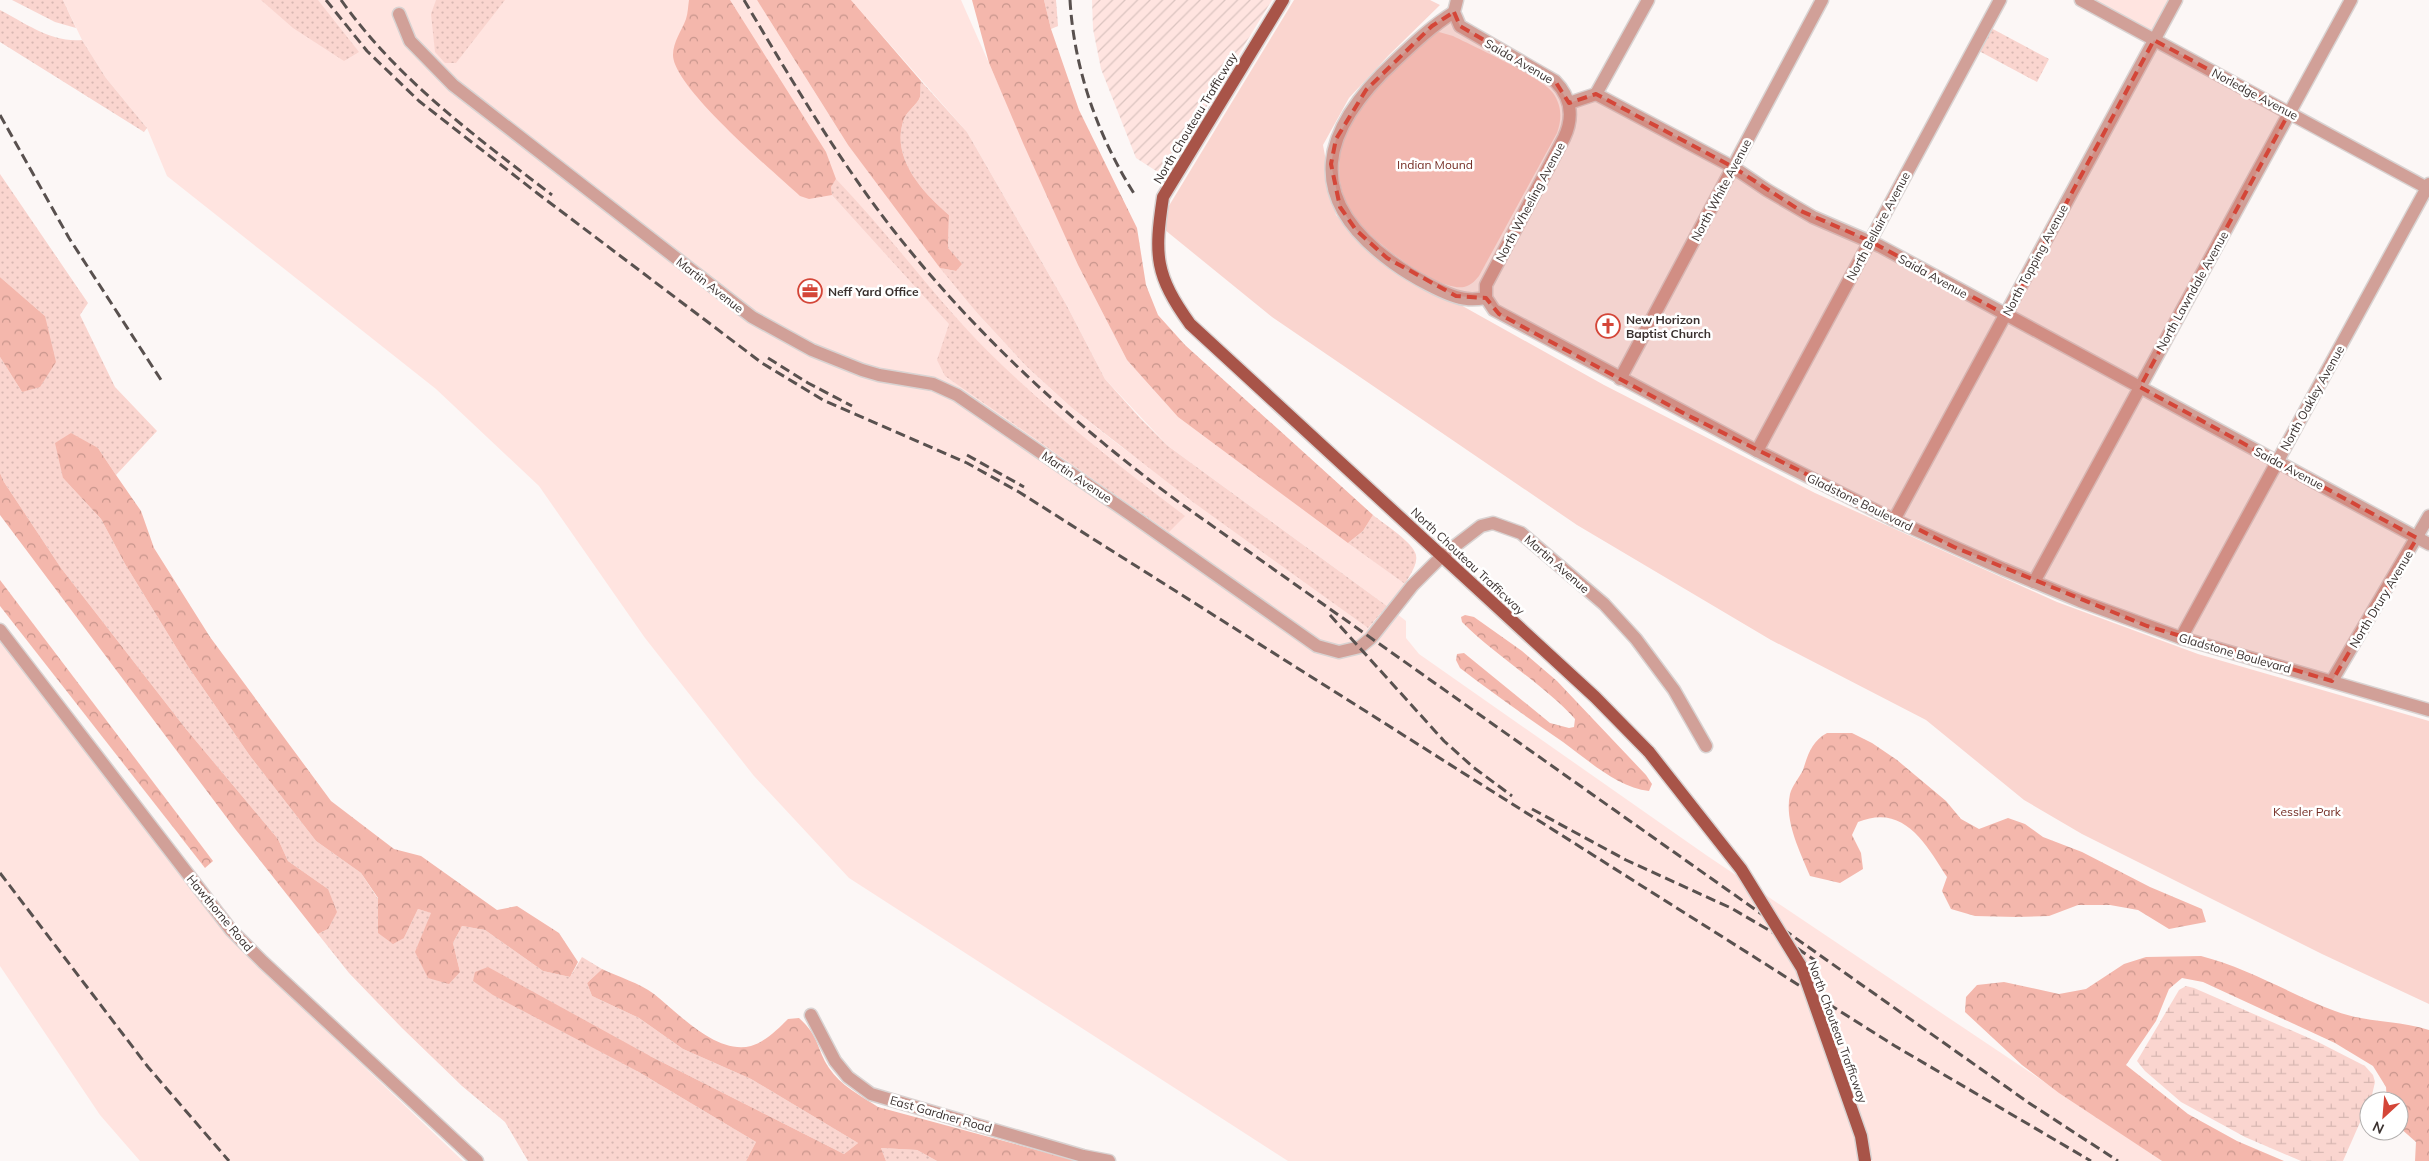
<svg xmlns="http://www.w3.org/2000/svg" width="2429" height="1161" viewBox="0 0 2429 1161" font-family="Mulish,sans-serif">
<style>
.built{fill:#ffe4e0}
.industrial{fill:url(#industrial-furrows)}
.grass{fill:url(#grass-dots)}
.forest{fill:url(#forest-crowns)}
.wetland{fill:url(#wetland-marsh)}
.park{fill:#fad5cf}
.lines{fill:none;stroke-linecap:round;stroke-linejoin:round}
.minor-casing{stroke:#d9d3d2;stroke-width:15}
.major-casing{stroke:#d9d3d2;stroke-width:15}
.minor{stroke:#d1a098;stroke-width:12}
.major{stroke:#a85448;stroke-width:12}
.rail{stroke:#59514f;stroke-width:3;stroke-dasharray:10 5;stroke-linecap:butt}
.major-bridge-casing{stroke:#d9d3d2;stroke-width:15;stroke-linecap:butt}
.major-bridge{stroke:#a85448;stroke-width:12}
.marked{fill:#d44638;fill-opacity:0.2;stroke:#d44638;stroke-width:4;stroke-dasharray:10 6;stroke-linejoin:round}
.labels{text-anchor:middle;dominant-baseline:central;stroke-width:5;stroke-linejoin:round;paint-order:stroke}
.street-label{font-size:12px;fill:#3a312f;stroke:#fff}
.park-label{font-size:12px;fill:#742c23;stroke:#fff}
.poi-label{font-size:12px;font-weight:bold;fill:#3a312f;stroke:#fff;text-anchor:start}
</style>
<defs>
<pattern id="industrial-furrows" width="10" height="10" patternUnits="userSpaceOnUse" patternTransform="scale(1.25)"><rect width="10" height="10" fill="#ffe4e0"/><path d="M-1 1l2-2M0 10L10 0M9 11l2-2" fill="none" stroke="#dbc4c0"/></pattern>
<pattern id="grass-dots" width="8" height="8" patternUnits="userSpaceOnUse" patternTransform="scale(1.25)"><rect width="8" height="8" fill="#fad5cf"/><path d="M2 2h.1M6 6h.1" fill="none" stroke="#d7b7b2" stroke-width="1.8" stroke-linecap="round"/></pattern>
<pattern id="forest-crowns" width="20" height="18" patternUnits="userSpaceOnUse" patternTransform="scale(1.25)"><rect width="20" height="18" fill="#f4b7ac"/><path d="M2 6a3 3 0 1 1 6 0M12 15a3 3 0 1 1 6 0" fill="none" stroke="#c7958c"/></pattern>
<pattern id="wetland-marsh" width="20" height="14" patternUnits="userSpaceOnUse" patternTransform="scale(1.25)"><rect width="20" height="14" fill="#fad5cf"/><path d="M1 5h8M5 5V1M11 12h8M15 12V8" fill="none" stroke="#d7b7b2"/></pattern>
</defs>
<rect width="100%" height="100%" fill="#fcf7f6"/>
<g class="built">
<path d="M63 0H757L848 145 978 314 1026 366 1072 408 1119 445 1368 628 1387 606 1168 446 1105 379 1066 304 967 132 851 0H961L1078 265 1127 360 1178 417 1405 584 1387 606 1406 621V638L1419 654 1706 855 2162 1161H1288L849 878 754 776 645 638 539 486 436 389 167 176 147 128 106 78 82 40Z"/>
<path d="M2095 0H2169L2152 31Z"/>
<path d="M0 639 228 937 463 1161H140L100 1115 0 966Z"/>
</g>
<path class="industrial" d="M1092 0H1272L1164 176 1136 158 1101 69 1093 29Z"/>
<g class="grass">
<path d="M12 0H63L76 28 55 22Z"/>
<path d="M261 0H318L359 52 344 61 293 28Z"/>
<path d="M436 0H505L456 63H445L435 52 431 14Z"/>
<path d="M1044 0H1056L1058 26 1051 29Z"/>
<path d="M0 10C25 23 52 43 82 40L106 78 147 128 144 132 0 42Z"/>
<path d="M1991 28 2049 59 2037 82 1979 51Z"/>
<path d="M921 81 967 132 1066 304 1105 379 1140 418 1168 446 1387 606 1368 628 1193 502 1072 408 1026 366 978 314 940 268 956 271 948 248 949 215C922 192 890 157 904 119 907 111 917 105 920 97 921 92 920 86 921 81Z"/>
<path d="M0 174 88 303 80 315 115 387 157 431 116 475 98 448 63 478 101 519 125 564 187 665 250 756 316 841 361 873 378 899V933L404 938 418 909 432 913 460 972 453 943 462 926 485 930 543 971 570 977 582 957 602 969 587 983 592 996 639 1018 683 1049 751 1079 858 1143 844 1154 650 1056 637 1071 756 1142 746 1161H528L505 1122 462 1086 402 1028 349 973 318 934 328 929V889L288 861 278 839 186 729 61 568 4 482 0 473V357L22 392 45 316 0 277Z"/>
<path d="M836 179C894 239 943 310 1003 366 1060 420 1122 468 1185 516L1169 532 945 376 937 360 949 324 832 195 831 187Z"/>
<path d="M1373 515C1383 523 1414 543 1416 555 1418 565 1409 576 1405 584L1348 543 1363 531Z"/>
<path d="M881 1148 917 1150 937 1161H886Z"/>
</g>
<g class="forest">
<path d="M689 0H730L826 152 836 179 831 187 832 195 809 199 800 196C774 172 673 87 673 55 673 42 682 30 686 19 688 13 688 6 689 0Z"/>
<path d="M757 0H851L921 81C920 86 921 92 920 97 917 105 907 111 904 119 890 157 922 192 949 215L948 248 962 264 956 271 940 268 848 145Z"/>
<path d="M972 0H1044L1051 29 1079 110 1137 228 1146 285 1158 315 1185 345 1373 515 1363 531 1348 543 1178 417 1127 360 1078 265 1023 143 989 63Z"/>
<path d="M0 277 45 316 56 362 40 387 22 392 0 357Z"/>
<path d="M71 433 98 448 116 475 141 511 154 548 210 637 331 801 394 849 421 856 497 910 517 906 559 933 578 962 570 977 543 971 485 930 462 926 453 943 460 972 449 984 428 978 415 952 431 913 418 909 404 938 393 944 378 933V898L361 873 316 841 250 756 187 665 125 564 101 519 63 478 55 443Z"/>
<path d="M0 473 4 482 61 568 186 729 278 839 288 861 328 889 337 912 328 929 318 934 236 830 0 515Z"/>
<path d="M0 580 213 861 205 868 0 606Z"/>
<path d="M1465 615 1474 617 1522 651 1557 681 1646 775 1652 784 1649 791C1618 788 1588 760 1563 742 1528 718 1494 694 1460 668L1456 660 1457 654 1464 653 1550 723 1569 728 1574 727 1575 719C1542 683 1497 657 1462 622L1461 617Z"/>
<path d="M1827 733H1852L1872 743 1897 760 1946 801 1961 819 1979 829 2008 818 2025 824 2043 837 2082 852 2150 887 2202 909 2206 922 2169 929 2138 910 2110 905H2078L2049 916 2017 917 1975 916 1951 909 1942 891 1947 877C1926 844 1904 803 1858 822L1852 835 1861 853 1863 869 1840 883 1810 876C1800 851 1784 821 1790 794 1792 786 1799 778 1803 770 1808 754 1812 741 1827 733Z"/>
<path d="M2201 956C2248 968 2290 994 2335 1011 2366 1023 2398 1020 2429 1030V1161H2415L2416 1142 2399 1127V1101H2387L2386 1087 2373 1066 2335 1043 2203 982 2182 978 2169 989 2156 1021 2126 1065 2188 1114 2237 1141 2284 1161H2162L2059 1093 2022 1065 1965 1012 1966 997 1977 985 2004 982 2059 994 2086 989 2124 964 2146 957Z"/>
<path d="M488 967 650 1056 844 1154 858 1143 751 1079 683 1049 639 1018 592 996 587 983 602 969C619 977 639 983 654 994 679 1014 717 1055 751 1046 765 1042 778 1029 788 1019L799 1018C820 1037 816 1048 829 1068 840 1085 861 1096 878 1107L1078 1161H937L917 1150 881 1148 886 1161H746L756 1142 637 1071 493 995 473 981 475 972Z"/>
</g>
<path class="wetland" d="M2186 986 2194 988 2318 1042 2365 1066 2373 1075 2375 1082 2372 1095 2343 1161H2301L2245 1137 2181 1102 2145 1071 2137 1061 2179 990Z"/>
<g class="park">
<path d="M1294 0H1430L1440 5 1389 55 1349 98 1323 145 1336 215 1391 266 1604 385 1815 493 2057 602 2198 654 2429 721V1004L2322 954 2082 834 2024 800 1926 720 1771 640 1577 525 1272 317 1165 230 1164 222 1167 209Z"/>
<path d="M1439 32 1453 36C1475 47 1541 77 1553 93 1562 106 1562 119 1557 133L1479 276C1475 281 1471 285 1464 287 1436 292 1367 237 1352 214 1338 192 1335 162 1345 137 1361 96 1402 64 1433 34Z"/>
</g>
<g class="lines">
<g class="minor-casing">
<g id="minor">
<path d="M1457 0 1454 12 1460 26 1555 81C1571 97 1574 117 1564 138L1486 285V298L1494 310 1757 451 1894 520 2003 569 2080 601 2181 638 2429 710"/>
<path d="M2081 0 2429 189"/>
<path d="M1454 12C1432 26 1415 42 1396 60 1321 129 1301 197 1393 263 1408 274 1448 298 1467 299 1473 300 1480 299 1486 298"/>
<path d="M399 14 410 41 453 85 752 317 812 350 862 370 879 375 933 384 957 395 1130 514 1317 646 1339 652 1360 647 1371 638 1412 586 1442 556 1481 526 1493 523 1521 533 1604 604 1636 639 1674 690 1706 746"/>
<path d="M1596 94 1648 0"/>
<path d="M1569 103 1596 94 1733 167 1767 190 1813 217 1880 246 2429 544"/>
<path d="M1620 379 1822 0"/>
<path d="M1757 451 2000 0"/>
<path d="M1894 520 2176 0"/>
<path d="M2034 582 2351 0"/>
<path d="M0 630 231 930 263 962 477 1161"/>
<path d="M2181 638 2429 184"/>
<path d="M2332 681 2429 516"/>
<path d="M811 1015 835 1061 848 1077 871 1094 1083 1156 1109 1161"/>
</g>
</g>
<g class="major-casing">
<path id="major" d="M1283 0 1163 197C1154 256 1155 275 1190 324L1595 697 1649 752"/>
</g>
<use href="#minor" class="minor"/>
<use href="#major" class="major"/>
<g class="rail">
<path d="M326 0 367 51 419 101 537 193 762 363 823 400 967 463 1019 492 1895 1046 2091 1161"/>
<path d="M341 0C398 80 475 136 552 195"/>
<path d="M744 0C791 79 837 158 894 231 976 335 1073 424 1180 503L2029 1103 2118 1161"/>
<path d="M1070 0C1074 69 1098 137 1135 195"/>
<path d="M0 115 69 238 163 383"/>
<path d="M768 358 808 383 852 406"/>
<path d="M967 455 1024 487"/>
<path d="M1330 615 1444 741 1473 767 1512 796"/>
<path d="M1532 809 1626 860 1731 908 1779 936 1816 961"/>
<path d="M0 873 148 1067 229 1161"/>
</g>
<g class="major-bridge-casing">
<path id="major-bridge" d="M1649 752 1741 869 1802 968 1861 1136 1865 1161"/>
</g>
<use href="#major-bridge" class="major-bridge"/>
</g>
<path class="marked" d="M1454 12 1460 26 1555 81 1569 103 1596 94 1733 167 1801 211 1870 241 2006 315 2154 40 2289 113 2140 387 2417 538 2332 681 2147 626 1954 547 1689 416 1499 314 1486 298 1456 296 1387 258 1356 230 1340 207 1331 164 1336 139 1366 90 1432 26Z"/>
<defs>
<g id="office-ring" transform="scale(1.25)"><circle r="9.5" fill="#fff" stroke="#d44638" stroke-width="1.5"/><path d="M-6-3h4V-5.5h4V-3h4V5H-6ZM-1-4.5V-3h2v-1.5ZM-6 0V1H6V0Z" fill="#d44638"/></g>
<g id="church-ring" transform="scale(1.25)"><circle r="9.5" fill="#fff" stroke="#d44638" stroke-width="1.5"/><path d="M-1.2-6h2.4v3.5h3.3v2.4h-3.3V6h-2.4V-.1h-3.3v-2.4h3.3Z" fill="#d44638"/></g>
</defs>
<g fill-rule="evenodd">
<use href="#office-ring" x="810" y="291"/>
<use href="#church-ring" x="1608" y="326"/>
</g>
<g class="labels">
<g class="street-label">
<text transform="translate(1519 61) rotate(30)">Saida Avenue</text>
<text transform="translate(2255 94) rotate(28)">Norledge Avenue</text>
<text transform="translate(1195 118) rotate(-59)">North Chouteau Trafficway</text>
<text transform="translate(1721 190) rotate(-62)">North White Avenue</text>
<text transform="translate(1530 202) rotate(-62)">North Wheeling Avenue</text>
<text transform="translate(1878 226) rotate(-62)">North Bellaire Avenue</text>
<text transform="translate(2035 260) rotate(-62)">North Topping Avenue</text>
<text transform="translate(1933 276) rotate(29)">Saida Avenue</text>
<text transform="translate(710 285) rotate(38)">Martin Avenue</text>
<text transform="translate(2192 291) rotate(-61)">North Lawndale Avenue</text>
<text transform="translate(2312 398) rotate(-61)">North Oakley Avenue</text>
<text transform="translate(2289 468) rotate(28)">Saida Avenue</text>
<text transform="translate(1077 477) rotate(34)">Martin Avenue</text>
<text transform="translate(1860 502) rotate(26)">Gladstone Boulevard</text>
<text transform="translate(1468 561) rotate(43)">North Chouteau Trafficway</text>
<text transform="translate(1557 564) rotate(41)">Martin Avenue</text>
<text transform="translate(2381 599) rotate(-59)">North Drury Avenue</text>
<text transform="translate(2235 653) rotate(16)">Gladstone Boulevard</text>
<text transform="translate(220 913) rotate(50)">Hawthorne Road</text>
<text transform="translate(1838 1032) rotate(70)">North Chouteau Trafficway</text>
<text transform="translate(941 1114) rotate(16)">East Gardner Road</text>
</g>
<g class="park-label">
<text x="1435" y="164">Indian Mound</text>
<text x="2307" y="811">Kessler Park</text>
</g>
<g class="poi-label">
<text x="828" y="291">Neff Yard Office</text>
<text x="1626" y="319">New Horizon<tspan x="1626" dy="14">Baptist Church</tspan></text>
</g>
</g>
<g transform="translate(2384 1116) rotate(206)"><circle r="24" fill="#ffffff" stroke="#b0adac"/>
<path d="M0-4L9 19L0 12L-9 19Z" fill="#d44638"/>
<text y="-8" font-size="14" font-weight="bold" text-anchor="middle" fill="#3a312f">N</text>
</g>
</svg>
